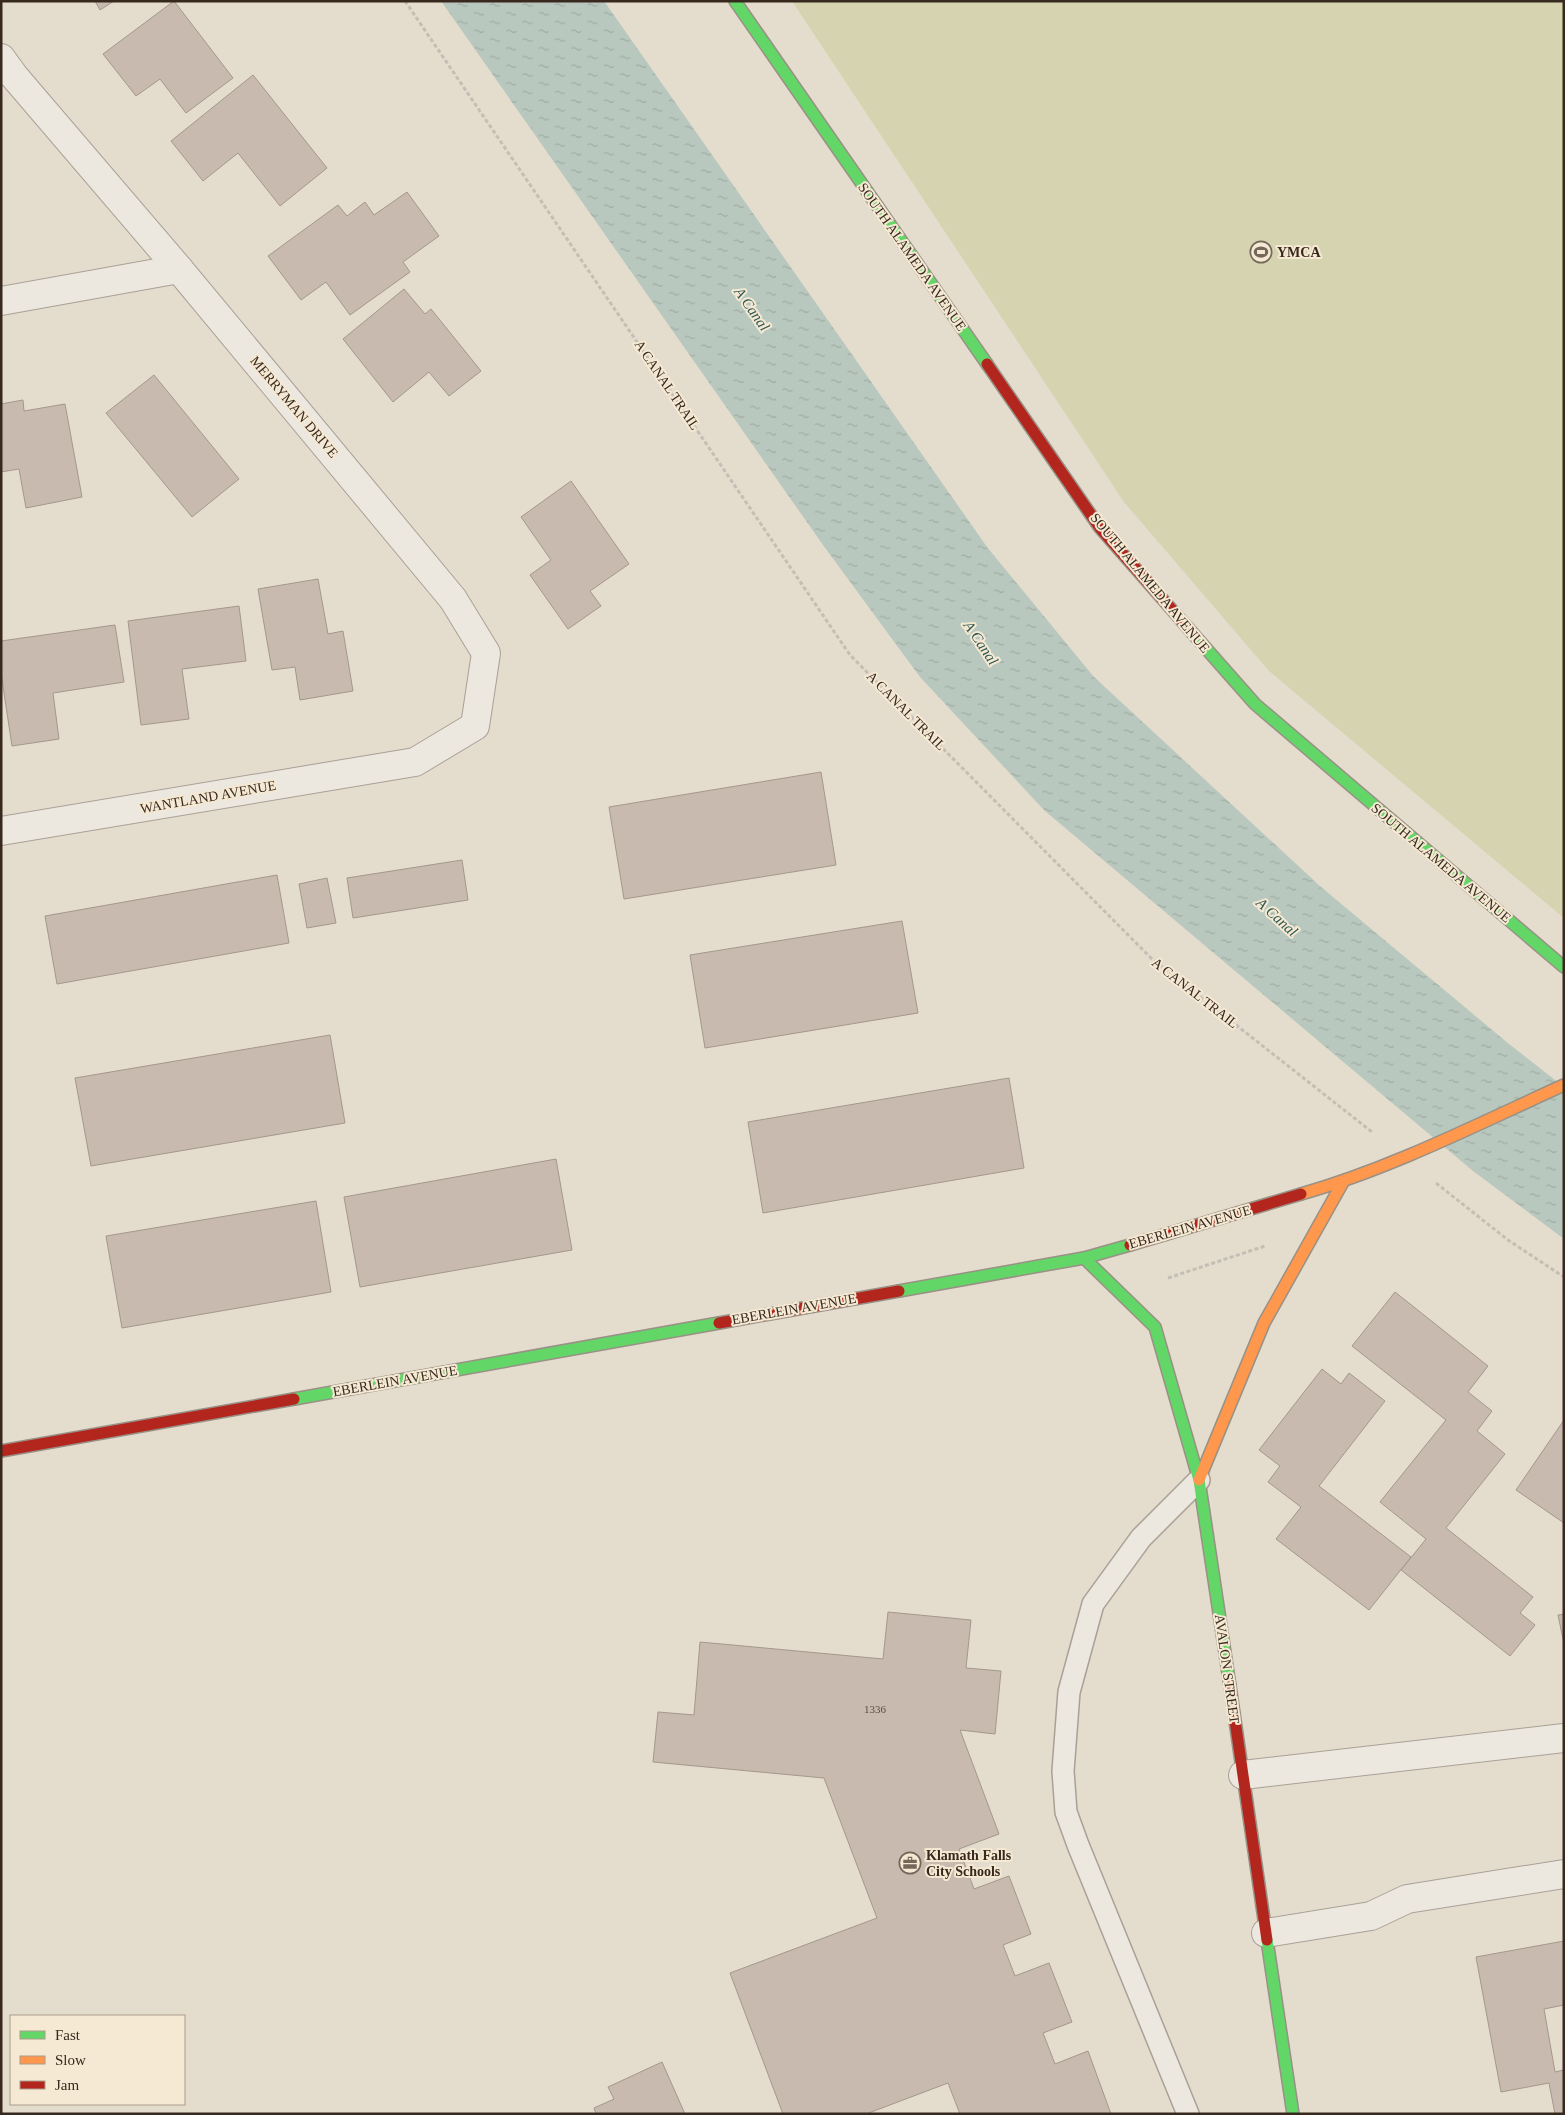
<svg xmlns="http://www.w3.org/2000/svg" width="1565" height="2115" viewBox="0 0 1565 2115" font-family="Georgia,serif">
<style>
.pitch{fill:#d5d3b0}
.water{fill:url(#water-ripples)}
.building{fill:#c8baae;stroke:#a4978c}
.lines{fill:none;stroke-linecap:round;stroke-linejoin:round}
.lane-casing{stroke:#a9a197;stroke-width:24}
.street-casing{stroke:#a9a197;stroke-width:30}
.fast-casing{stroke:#999186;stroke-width:14}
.slow-casing{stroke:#999186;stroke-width:14}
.jam-casing{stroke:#999186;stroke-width:14}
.path{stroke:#c5beb5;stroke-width:3;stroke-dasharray:4 2.5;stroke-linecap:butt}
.lane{stroke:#ece7df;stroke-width:21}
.street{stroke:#ece7df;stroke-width:28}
.fast{stroke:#63d668;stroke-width:11}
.slow{stroke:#ff974d;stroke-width:11}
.jam{stroke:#b3261e;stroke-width:11}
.labels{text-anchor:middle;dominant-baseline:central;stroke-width:4;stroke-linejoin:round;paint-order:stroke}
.number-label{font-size:11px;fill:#5c4d42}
.poi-label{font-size:14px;font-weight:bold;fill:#38291e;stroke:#f5e9d3;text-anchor:start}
.street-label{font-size:14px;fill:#38291e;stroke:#f5e9d3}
.water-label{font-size:15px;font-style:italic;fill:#2e5752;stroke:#f5e9d3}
</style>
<defs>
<pattern id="water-ripples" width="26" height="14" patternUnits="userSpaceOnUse" patternTransform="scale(1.25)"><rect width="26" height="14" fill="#b9c8be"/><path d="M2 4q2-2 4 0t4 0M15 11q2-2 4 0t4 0" fill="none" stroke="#a0aca3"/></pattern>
</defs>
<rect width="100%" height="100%" fill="#e4dccd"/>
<path class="pitch" d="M792 1H1564V918L1269 671 1124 502Z"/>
<path class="water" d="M441 1H604L987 547 1094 677 1321 887 1509 1044 1564 1087V1239L1473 1171 1045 811 920 677 823 545Z"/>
<g class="building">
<path d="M95 1H114L100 10Z"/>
<path d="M174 1 233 78 186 113 160 79 136 96 103 54Z"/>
<path d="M253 75 327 168 280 206 238 153 203 181 171 141Z"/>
<path d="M407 192 439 236 403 262 410 272 350 315 326 282 301 300 268 256 338 205 347 216 365 202 374 215Z"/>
<path d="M404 289 425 314 431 309 481 371 449 396 429 372 393 402 343 339Z"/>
<path d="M154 375 239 479 192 517 106 413Z"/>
<path d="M23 400 24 411 65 404 82 497 26 508 19 469 1 472V404Z"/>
<path d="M571 481 629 564 590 591 601 606 568 629 530 575 551 560 521 517Z"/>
<path d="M318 579 328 634 343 631 353 691 300 700 295 667 272 670 258 589Z"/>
<path d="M239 606 246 661 182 669 189 719 141 725 128 621Z"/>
<path d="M115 625 124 682 53 693 59 739 12 746 1 673V641Z"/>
<path d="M821 772 836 865 624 899 609 807Z"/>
<path d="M462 860 468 900 353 918 347 878Z"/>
<path d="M277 875 289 943 57 984 45 916Z"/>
<path d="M327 878 336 923 307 928 299 884Z"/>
<path d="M902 921 918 1013 705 1048 690 955Z"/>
<path d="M330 1035 345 1123 91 1166 75 1078Z"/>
<path d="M1009 1078 1024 1168 763 1213 748 1122Z"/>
<path d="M556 1159 572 1250 360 1287 344 1197Z"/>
<path d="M316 1201 331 1292 122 1328 106 1236Z"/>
<path d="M1395 1292 1488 1366 1468 1392 1492 1411 1477 1431 1505 1454 1446 1528 1533 1597 1520 1613 1535 1625 1510 1656 1401 1570 1426 1539 1380 1502 1446 1420 1352 1346Z"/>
<path d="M1322 1369 1341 1384 1349 1373 1385 1401 1319 1486 1411 1557 1369 1610 1276 1539 1301 1507 1268 1482 1280 1466 1259 1450Z"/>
<path d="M1564 1420V1523L1516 1490Z"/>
<path d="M888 1612 971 1620 966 1668 1001 1671 995 1734 960 1730 999 1834 959 1849 974 1889 1009 1876 1031 1934 1003 1945 1015 1976 1049 1963 1072 2022 1043 2033 1055 2064 1088 2051 1111 2114H960L948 2083 866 2114H783L730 1973 877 1918 824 1778 653 1762 658 1712 694 1715 700 1642 883 1659Z"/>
<path d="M1564 1614V1644L1558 1615Z"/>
<path d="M1564 1941V2005L1544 2009 1555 2072 1564 2070V2114H1555L1549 2083 1501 2092 1476 1957Z"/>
<path d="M662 2062 685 2114H596L594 2108 614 2099 608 2087Z"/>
</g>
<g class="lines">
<g class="lane-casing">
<path id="lane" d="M1188 2114 1078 1845 1066 1812 1063 1771 1069 1692 1093 1604 1141 1538 1199 1480"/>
</g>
<g class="street-casing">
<g id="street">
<path d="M1 58 14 76 179 269 453 599 486 653 475 726 415 762 1 831"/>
<path d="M1 301 179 269"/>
<path d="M1243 1775 1564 1738"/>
<path d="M1266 1933 1371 1916 1407 1899 1564 1874"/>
</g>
</g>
<g class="fast-casing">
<g id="fast">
<path d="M735 1 987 364"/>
<path d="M1188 628 1255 704 1564 967"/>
<path d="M1084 1258 1155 1327 1199 1480 1230 1686"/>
<path d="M899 1291 1084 1258 1130 1245"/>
<path d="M294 1399 719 1323"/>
<path d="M1267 1940 1293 2114"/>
</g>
</g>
<g class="slow-casing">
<g id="slow">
<path d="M1301 1194C1392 1168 1478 1124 1564 1085"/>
<path d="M1199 1480 1264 1323 1343 1182"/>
</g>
</g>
<g class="jam-casing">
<g id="jam">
<path d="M987 364 1100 528 1188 628"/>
<path d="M1130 1245 1301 1194"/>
<path d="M719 1323 899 1291"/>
<path d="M1 1451 294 1399"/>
<path d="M1230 1686 1267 1940"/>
</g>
</g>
<g class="path">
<path d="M405 1 850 655 1151 958 1372 1132"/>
<path d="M1436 1183 1508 1240 1564 1277"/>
<path d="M1168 1278 1265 1246"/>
</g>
<use href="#lane" class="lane"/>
<use href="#street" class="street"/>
<use href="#fast" class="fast"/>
<use href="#slow" class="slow"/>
<use href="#jam" class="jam"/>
</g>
<defs>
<g id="stadium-ring" transform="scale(1.125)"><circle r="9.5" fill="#f5e9d3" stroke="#74685b" stroke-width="1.5"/><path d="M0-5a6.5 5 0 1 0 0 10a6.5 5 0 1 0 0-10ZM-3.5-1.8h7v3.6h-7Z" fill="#74685b"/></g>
<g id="office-ring" transform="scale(1.125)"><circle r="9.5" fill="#f5e9d3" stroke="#74685b" stroke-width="1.5"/><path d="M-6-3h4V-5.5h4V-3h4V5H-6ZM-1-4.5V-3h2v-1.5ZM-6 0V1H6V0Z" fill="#74685b"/></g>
</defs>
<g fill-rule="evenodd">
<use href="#stadium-ring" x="1261" y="252"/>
<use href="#office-ring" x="910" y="1863"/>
</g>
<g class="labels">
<g class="number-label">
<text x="875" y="1709">1336</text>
</g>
<g class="poi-label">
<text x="1277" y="252">YMCA</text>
<text x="926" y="1855">Klamath Falls<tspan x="926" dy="16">City Schools</tspan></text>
</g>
<g class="street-label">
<text transform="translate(912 257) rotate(55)">SOUTH ALAMEDA AVENUE</text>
<text transform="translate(667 385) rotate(56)">A CANAL TRAIL</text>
<text transform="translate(294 407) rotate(50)">MERRYMAN DRIVE</text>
<text transform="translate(1150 583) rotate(50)">SOUTH ALAMEDA AVENUE</text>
<text transform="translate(906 711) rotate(45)">A CANAL TRAIL</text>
<text transform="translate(208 797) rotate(-10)">WANTLAND AVENUE</text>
<text transform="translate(1441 863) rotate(40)">SOUTH ALAMEDA AVENUE</text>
<text transform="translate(1195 993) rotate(38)">A CANAL TRAIL</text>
<text transform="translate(1190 1227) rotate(-16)">EBERLEIN AVENUE</text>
<text transform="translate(794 1309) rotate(-10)">EBERLEIN AVENUE</text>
<text transform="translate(395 1381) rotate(-10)">EBERLEIN AVENUE</text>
<text transform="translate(1227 1669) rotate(82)">AVALON STREET</text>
</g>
<g class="water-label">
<text transform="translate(752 309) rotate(55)">A Canal</text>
<text transform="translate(981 643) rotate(56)">A Canal</text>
<text transform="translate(1277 917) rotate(42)">A Canal</text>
</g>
</g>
<rect width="1565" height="2115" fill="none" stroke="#38291e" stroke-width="5"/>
<rect x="10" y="2015" width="175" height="90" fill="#f5e9d3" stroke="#a99c8b"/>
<rect x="20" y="2031" width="25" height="8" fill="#63d668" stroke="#a99c8b"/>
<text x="55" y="2040" font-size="15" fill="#38291e">Fast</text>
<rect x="20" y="2056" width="25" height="8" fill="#ff974d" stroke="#a99c8b"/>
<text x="55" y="2065" font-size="15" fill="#38291e">Slow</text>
<rect x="20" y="2081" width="25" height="8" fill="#b3261e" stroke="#a99c8b"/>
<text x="55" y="2090" font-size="15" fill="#38291e">Jam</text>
</svg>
